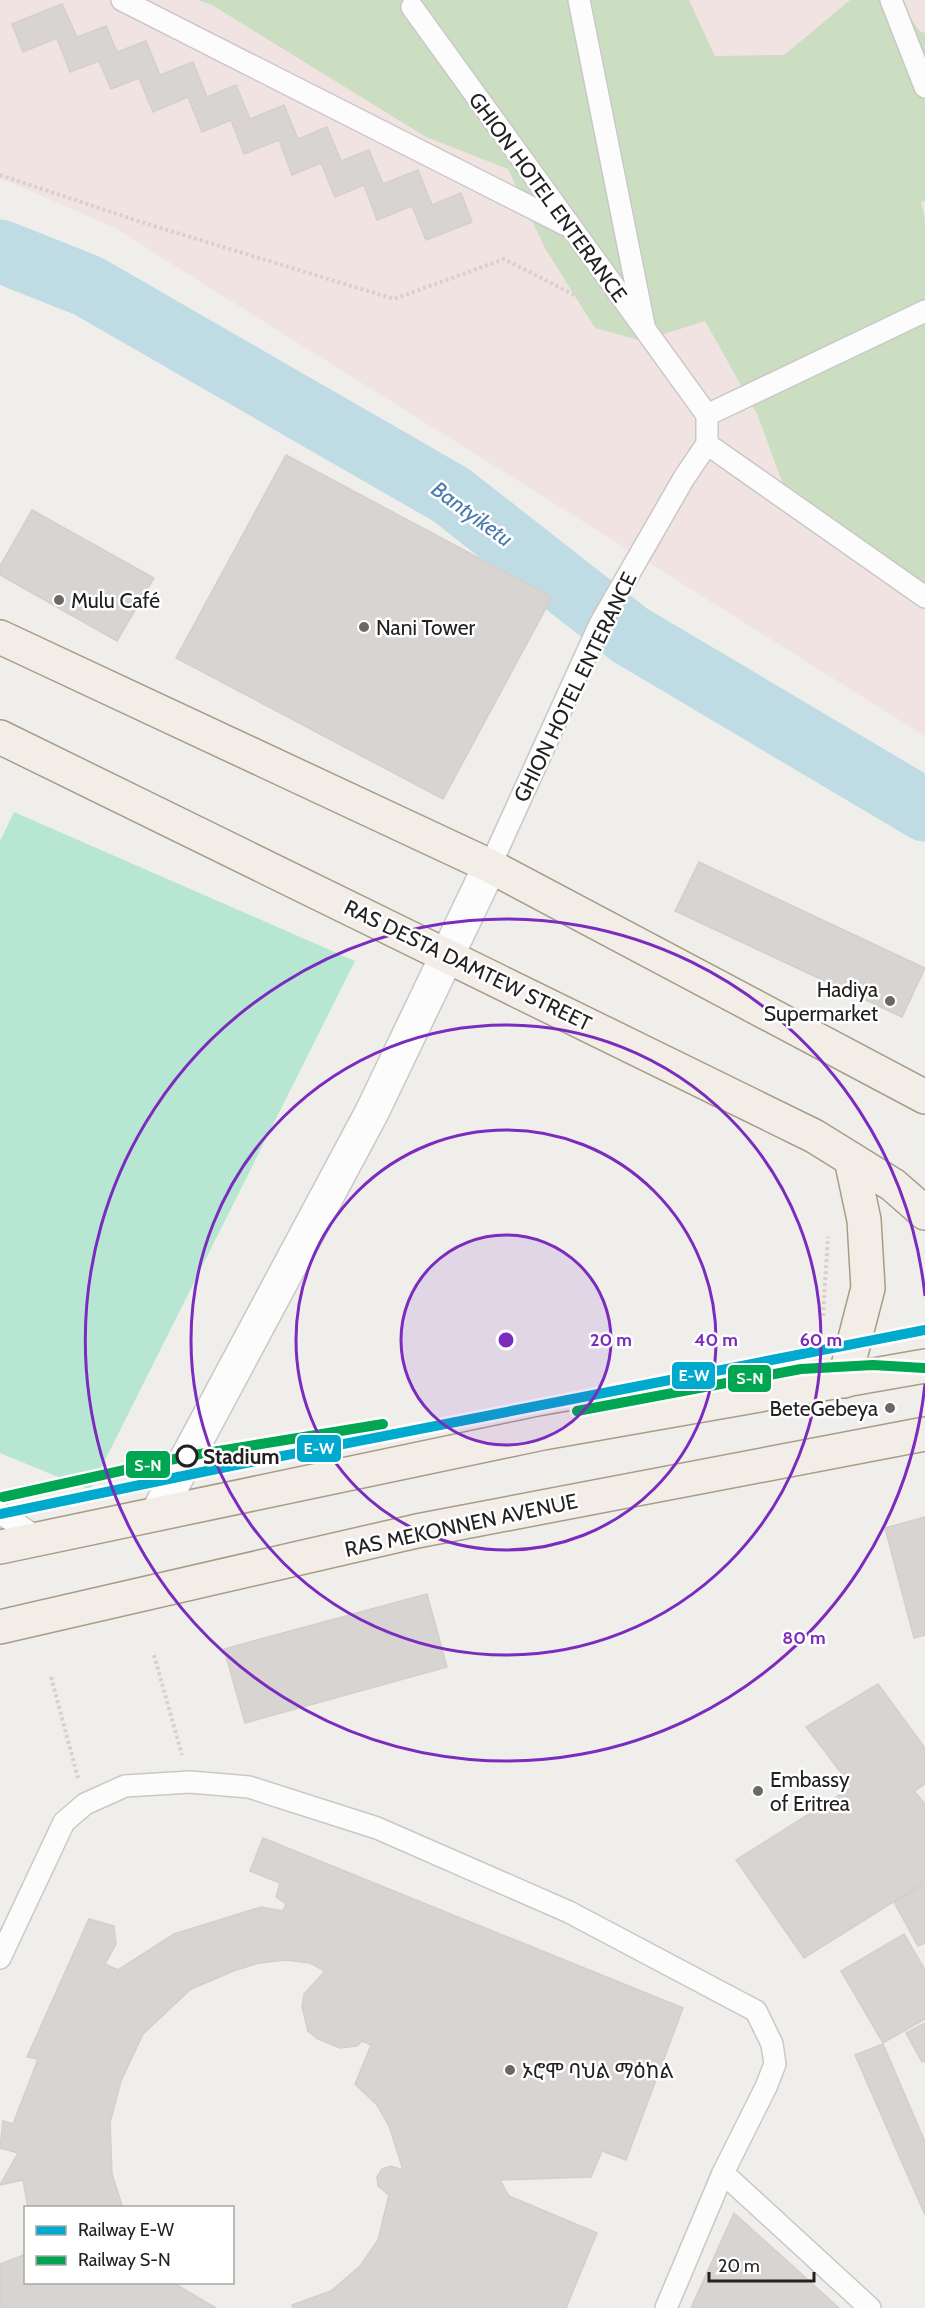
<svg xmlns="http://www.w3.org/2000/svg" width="925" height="2308" viewBox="0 0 925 2308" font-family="Cabin,'Noto Sans Ethiopic',sans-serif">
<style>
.commercial{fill:#f1e3e1}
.forest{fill:#cbdec1}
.pitch{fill:#b7e6d2}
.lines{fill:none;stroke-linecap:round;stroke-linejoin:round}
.river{stroke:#bfdbe3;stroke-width:63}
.building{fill:#d7d4d2;stroke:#d3d0cc;stroke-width:1.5}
.lane-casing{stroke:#c9c8c7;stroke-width:24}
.street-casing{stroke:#c9c8c7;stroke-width:36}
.primary-casing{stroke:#a79c86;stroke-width:36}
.path{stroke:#dccecd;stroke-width:4;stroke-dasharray:3 3;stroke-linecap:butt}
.lane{stroke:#fdfcfc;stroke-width:21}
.street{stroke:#fdfcfc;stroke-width:33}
.primary{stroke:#f3ede7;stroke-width:33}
.rail-1-casing{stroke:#fff;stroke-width:15}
.rail-2-casing{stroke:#fff;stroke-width:15}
.rail-1{stroke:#00a9ce;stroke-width:10}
.rail-2{stroke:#00a651;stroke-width:10}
.ring{fill:none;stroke:#7b2cbf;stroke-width:3}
.poi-dot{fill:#6a6968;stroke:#fff;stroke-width:2}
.stop-dot{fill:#fff;stroke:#222;stroke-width:3}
.labels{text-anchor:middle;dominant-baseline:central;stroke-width:5;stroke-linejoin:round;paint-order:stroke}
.street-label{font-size:21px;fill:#222;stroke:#fff}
.poi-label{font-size:21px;fill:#222;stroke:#fff;text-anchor:start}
.stop-label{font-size:21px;font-weight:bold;fill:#222;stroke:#fff;text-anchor:start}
.water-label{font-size:22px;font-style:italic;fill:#4a7aab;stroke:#fff}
.centre{fill:#7b2cbf;stroke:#fff;stroke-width:3}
.ring-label{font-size:18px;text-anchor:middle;font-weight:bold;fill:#7b2cbf;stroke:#fff;stroke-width:5;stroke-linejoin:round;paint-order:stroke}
.line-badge{stroke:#fff;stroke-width:2}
.badge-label{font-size:16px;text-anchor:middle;font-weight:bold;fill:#fff}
</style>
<rect width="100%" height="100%" fill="#f0eeeb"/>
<path class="commercial" d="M0 0H925V736L113 227 0 178Z"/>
<path class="forest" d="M198 0H689L715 56 784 55 850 0H895L921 32 925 33V201L921 202 925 219V588L790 504 758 416 705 321 642 341 595 328 546 250 508 169 426 137 212 5Z"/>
<path class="pitch" d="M14 812 355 961 90 1490 0 1453V841Z"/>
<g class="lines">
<path class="river" d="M0 251 88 286 451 495 630 635 925 810"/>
</g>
<g class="building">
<path d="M62 4 77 37 106 26 117 52 146 41 160 75 193 62 207 97 236 85 250 119 284 105 298 139 327 127 341 161 369 150 383 184 418 170 432 205 461 193 472 222 426 240 412 206 377 220 364 185 335 197 321 163 292 175 279 140 244 154 231 120 202 132 188 97 153 112 139 78 111 89 99 61 70 72 57 38 23 52 12 24Z"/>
<path d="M286 455 552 597 443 799 176 658Z"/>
<path d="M32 510 154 578 117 641 0 575V566Z"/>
<path d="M699 862 925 968 902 1017 675 911Z"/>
<path d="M925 1517V1635L914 1638 885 1528Z"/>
<path d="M427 1594 447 1667 245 1723 224 1649Z"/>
<path d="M878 1684 925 1748V1784L914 1791 925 1804V1882L804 1958 736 1860 852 1787 806 1727Z"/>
<path d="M263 1838 683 2008 626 2160 602 2151 591 2177 500 2180 509 2196 597 2233 566 2308H293L292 2305 331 2291 360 2266 378 2240 389 2195 378 2186 377 2177 382 2169 391 2166 403 2170 389 2126 377 2105 355 2084 371 2045 362 2041 357 2046 340 2048 318 2039 308 2031 302 2007 304 1994 325 1971 310 1963 286 1960 259 1963 236 1970 191 1989 143 2034 121 2081 110 2123 112 2174 123 2208H28L23 2180 0 2185 18 2153 0 2148 3 2121 13 2124 38 2059 27 2057 89 1919 114 1926 116 1944 105 1964 118 1970 174 1934 261 1907 283 1911 286 1904 276 1897 280 1883 250 1871Z"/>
<path d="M925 1884V1943L918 1946 894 1902Z"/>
<path d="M904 1934 925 1970V2019L883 2043 841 1971Z"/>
<path d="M925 2023V2061L922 2062 906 2033Z"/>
<path d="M883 2044 925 2142V2215L855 2055Z"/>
<path d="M734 2213 839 2308H691Z"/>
<path d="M26 2254V2282H172L216 2308H0V2264Z"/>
</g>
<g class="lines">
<g class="lane-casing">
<g id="lane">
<path d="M122 0 566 225"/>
<path d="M579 0 644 325"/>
<path d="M891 0 925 87"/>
<path d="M412 7 707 415"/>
<path d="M707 444 925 597"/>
<path d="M490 866 600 624 684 478 707 444V415L925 311"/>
<path d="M0 1513 38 1538"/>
<path d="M0 1958 64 1822 85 1804 125 1786 190 1782 249 1787 377 1828 569 1912 756 2011 772 2044 775 2064 766 2087 723 2173 666 2308"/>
<path d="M723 2173 870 2308"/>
</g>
</g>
<g class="street-casing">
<path id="street" d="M157 1514 372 1112 490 866"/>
</g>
<g class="primary-casing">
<g id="primary">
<path d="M0 637 490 866 925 1097"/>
<path d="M0 737 814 1136 893 1185 925 1213"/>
<path d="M844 1381 868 1288 864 1220 851 1159"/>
<path d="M0 1547 543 1433 925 1366"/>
<path d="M0 1627 417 1531 925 1434"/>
</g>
</g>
<g class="path">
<path d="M0 175 141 222 394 299 504 259 590 303"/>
<path d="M823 1316 828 1237"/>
<path d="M154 1655 182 1755"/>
<path d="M51 1677 78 1778"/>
</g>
<use href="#lane" class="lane"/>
<use href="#street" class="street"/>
<use href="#primary" class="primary"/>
<g class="rail-1-casing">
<path id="rail-1" d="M0 1514 231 1466 925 1330"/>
</g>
<g class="rail-2-casing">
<g id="rail-2">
<path d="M577 1411 801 1369 873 1365 924 1368"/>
<path d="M3 1497 188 1456 383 1424"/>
</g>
</g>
<use href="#rail-1" class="rail-1"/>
<use href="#rail-2" class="rail-2"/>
</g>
<circle cx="506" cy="1340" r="105" fill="#7b2cbf" fill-opacity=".12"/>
<g class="ring">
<circle cx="506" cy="1340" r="105"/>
<circle cx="506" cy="1340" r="210"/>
<circle cx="506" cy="1340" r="315"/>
<path d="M925 1384A421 421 0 1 1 925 1296"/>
</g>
<g class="poi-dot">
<circle cx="59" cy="600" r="6"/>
<circle cx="364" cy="627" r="6"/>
<circle cx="890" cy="1001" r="6"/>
<circle cx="890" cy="1408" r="6"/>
<circle cx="758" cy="1791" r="6"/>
<circle cx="510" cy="2070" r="6"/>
</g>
<circle class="stop-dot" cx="187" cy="1456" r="10"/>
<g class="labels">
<g class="street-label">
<text transform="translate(548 197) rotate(54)">GHION HOTEL ENTERANCE</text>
<text transform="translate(575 687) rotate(-64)">GHION HOTEL ENTERANCE</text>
<text transform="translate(468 965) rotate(26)">RAS DESTA DAMTEW STREET</text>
<text transform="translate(461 1525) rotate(-12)">RAS MEKONNEN AVENUE</text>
</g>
<g class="poi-label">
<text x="71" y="600">Mulu Café</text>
<text x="376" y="627">Nani Tower</text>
<text x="878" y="989" text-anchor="end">Hadiya<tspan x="878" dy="24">Supermarket</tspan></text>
<text x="878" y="1408" text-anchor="end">BeteGebeya</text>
<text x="770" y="1779">Embassy<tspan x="770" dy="24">of Eritrea</tspan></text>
<text x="522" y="2070">ኦሮሞ ባህል ማዕከል</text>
</g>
<g class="stop-label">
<text x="203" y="1456">Stadium</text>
</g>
<g class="water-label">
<text transform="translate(472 514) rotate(36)">Bantyiketu</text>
</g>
</g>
<circle cx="506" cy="1340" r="9" class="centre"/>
<g class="ring-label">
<text x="611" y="1346">20 m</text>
<text x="716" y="1346">40 m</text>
<text x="821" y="1346">60 m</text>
<text x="804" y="1644">80 m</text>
</g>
<g class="line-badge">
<rect x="671" y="1361" width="45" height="29" rx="6" fill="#00a9ce"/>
<rect x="727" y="1364" width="45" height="29" rx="6" fill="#00a651"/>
<rect x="296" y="1434" width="46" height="29" rx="6" fill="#00a9ce"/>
<rect x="125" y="1450" width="46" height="29" rx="6" fill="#00a651"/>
</g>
<g class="badge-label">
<text x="694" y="1381">E-W</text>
<text x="750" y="1384">S-N</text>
<text x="319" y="1454">E-W</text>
<text x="148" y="1471">S-N</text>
</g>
<rect x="24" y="2206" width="210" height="78" fill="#ffffff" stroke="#a7a7a7" stroke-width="1.5"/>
<rect x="36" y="2226" width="30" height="9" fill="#00a9ce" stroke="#a7a7a7" stroke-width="1.5"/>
<text x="78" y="2236" font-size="18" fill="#222222">Railway E-W</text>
<rect x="36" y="2256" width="30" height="9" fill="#00a651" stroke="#a7a7a7" stroke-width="1.5"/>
<text x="78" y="2266" font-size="18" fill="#222222">Railway S-N</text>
<path d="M709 2272v9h105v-9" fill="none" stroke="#222222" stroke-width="3"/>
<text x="718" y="2272" font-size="18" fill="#222222" stroke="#ffffff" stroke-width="4.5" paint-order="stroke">20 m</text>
</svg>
